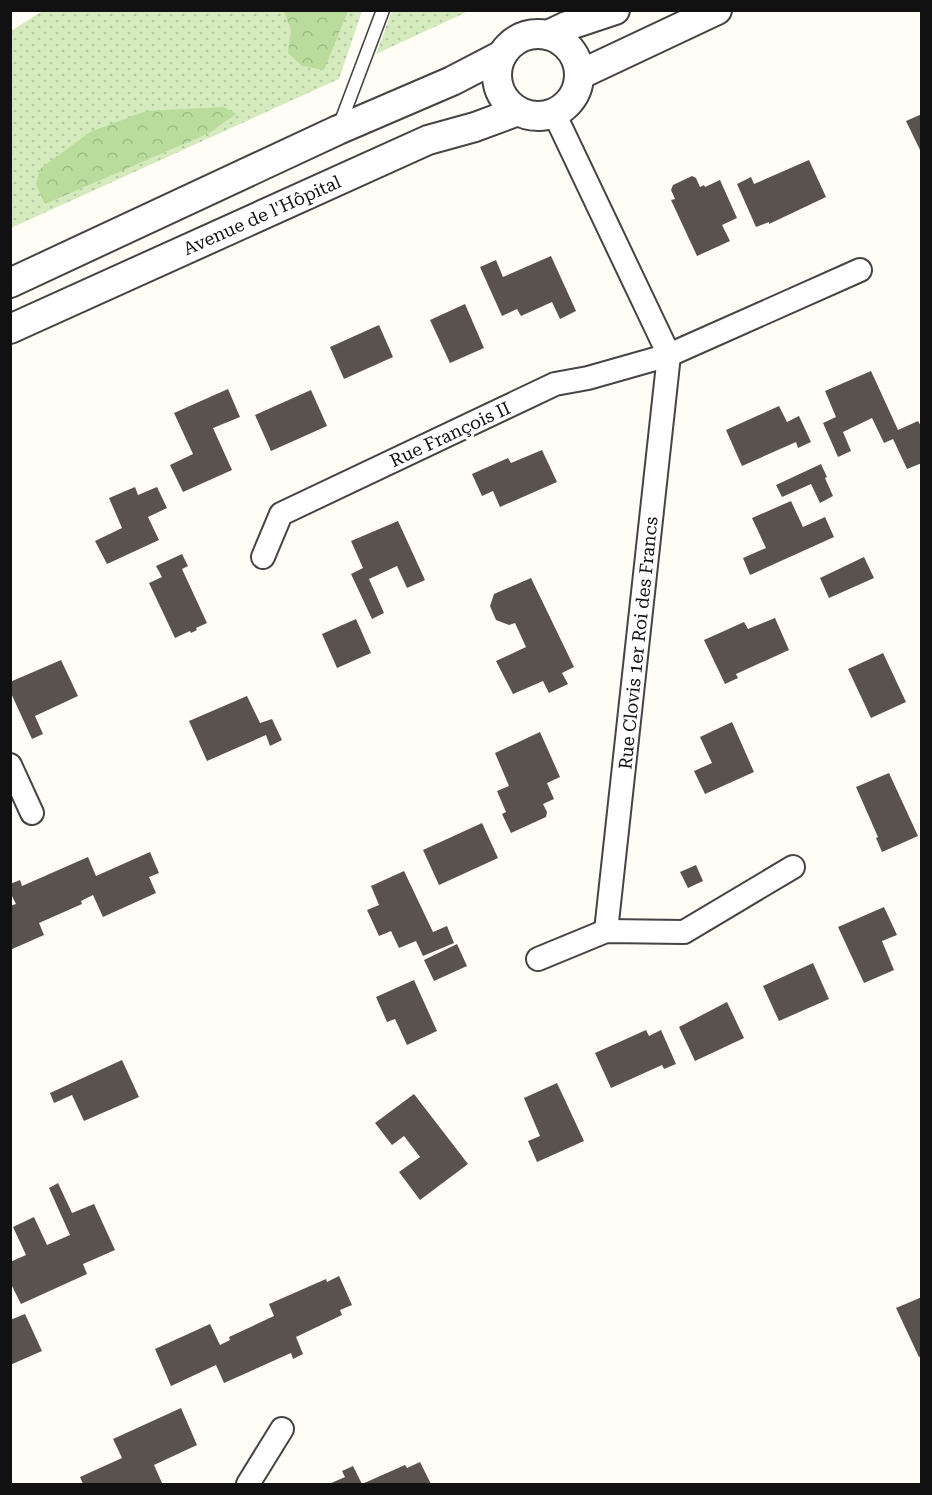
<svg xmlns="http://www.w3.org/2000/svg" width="932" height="1495" viewBox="0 0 932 1495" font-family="'Roboto Serif',serif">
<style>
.grass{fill:url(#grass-dots)}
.forest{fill:url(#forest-crowns)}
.building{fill:#5a524d}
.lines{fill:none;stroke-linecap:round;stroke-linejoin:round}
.service-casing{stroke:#444;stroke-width:15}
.minor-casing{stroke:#444;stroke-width:26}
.tertiary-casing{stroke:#444;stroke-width:32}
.service{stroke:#fff;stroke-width:12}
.minor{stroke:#fff;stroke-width:22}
.tertiary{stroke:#fff;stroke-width:28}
.labels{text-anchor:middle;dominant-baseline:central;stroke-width:6;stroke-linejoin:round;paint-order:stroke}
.street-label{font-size:18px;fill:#111;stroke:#fff}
</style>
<defs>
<pattern id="grass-dots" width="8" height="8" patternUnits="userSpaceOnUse" patternTransform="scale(1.5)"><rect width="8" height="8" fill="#d5ebbd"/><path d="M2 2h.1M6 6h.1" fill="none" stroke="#b6c8a1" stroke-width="1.8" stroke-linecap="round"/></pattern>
<pattern id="forest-crowns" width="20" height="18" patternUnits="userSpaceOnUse" patternTransform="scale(1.5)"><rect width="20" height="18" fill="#b9dc9c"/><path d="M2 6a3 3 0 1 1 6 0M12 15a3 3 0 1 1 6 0" fill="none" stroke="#9ebc85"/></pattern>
</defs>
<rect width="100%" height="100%" fill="#fffdf5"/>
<g class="grass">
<path d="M44 10 362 11 339 79 11 228V31Z"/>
<path d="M392 11V10L469 11 376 54Z"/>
</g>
<g class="forest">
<path d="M284 11H348L324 70 302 66 288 53 291 30Z"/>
<path d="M224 107 236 114 209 133 45 204 36 184 40 169 90 132 146 111Z"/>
</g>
<g class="building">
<path d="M922 114V154L906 121Z"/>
<path d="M809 160 826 197 769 224V222L756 227 737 184 751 177 754 184Z"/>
<path d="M692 176 696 178 700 187 704 185 705 187 720 180 737 218 722 225 730 241 697 256 671 200 675 199 671 190 673 185Z"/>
<path d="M551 256 576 311 560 319 552 302 521 316 517 309 502 316 480 267 496 260 503 277Z"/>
<path d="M465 304 484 348 450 363 430 320Z"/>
<path d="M379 325 393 357 344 379 330 347Z"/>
<path d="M871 371 898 430 918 421 922 428V463L907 469 893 439 884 443 872 418 843 432 851 451 838 457 823 423 836 417 825 391Z"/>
<path d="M228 389 240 417 213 428 232 470 183 492 170 465 193 454 174 413Z"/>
<path d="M311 390 327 426 271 451 255 415Z"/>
<path d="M779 406 787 422 799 416 811 442 798 448 796 442 742 466 726 430Z"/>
<path d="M542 450 557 482 500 507 493 491 482 496 472 474 508 458 511 463Z"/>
<path d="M821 464 827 477 825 478 833 496 820 503 811 484 782 497 776 485Z"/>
<path d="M135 487 138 495 157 487 167 508 148 517 159 540 107 564 95 541 122 528 109 498Z"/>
<path d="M791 501 803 527 825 517 834 537 750 575 743 558 766 548 752 518Z"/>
<path d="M398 521 425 580 407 588 397 566 369 579 384 613 372 619 351 574 363 568 351 541Z"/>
<path d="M182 554 188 566 182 569 207 623 196 628 197 630 191 633 190 631 175 638 149 583 162 577 156 566Z"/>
<path d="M864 557 874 578 829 598 820 578Z"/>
<path d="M531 578 574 667 562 673 568 684 549 693 543 681 513 694 496 661 526 647 515 623 509 625 496 620 490 606 494 594Z"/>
<path d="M775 618 789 650 736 674 738 678 725 684 704 640 744 622 748 629Z"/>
<path d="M356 619 371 653 337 668 322 634Z"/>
<path d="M883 653 906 702 871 718 848 669Z"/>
<path d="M61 660 78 696 35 716 43 734 32 739 10 691V682Z"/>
<path d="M247 696 260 723 272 719 282 740 270 746 266 735 207 761 189 721Z"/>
<path d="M732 722 754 772 705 794 694 771 712 763 700 737Z"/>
<path d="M540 732 560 777 547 783 554 799 543 804 547 812 546 817 511 833 502 814 506 812 497 791 509 786 495 753Z"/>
<path d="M889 773 918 836 882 852 876 838 878 837 856 787Z"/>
<path d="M482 823 498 858 439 885 423 850Z"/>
<path d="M150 852 159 873 149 877 156 893 103 917 93 895 81 901 82 904 39 923 44 935 10 950V906L16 904 10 892V884L20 880 22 886 88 857 96 876Z"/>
<path d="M696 865 703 881 688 888 680 872Z"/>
<path d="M404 871 433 932 447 926 454 943 423 956 416 941 399 948 391 931 379 936 367 910 379 905 371 886Z"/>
<path d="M884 907 897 935 882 941 894 970 864 983 838 927Z"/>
<path d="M457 944 467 966 434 981 424 960Z"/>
<path d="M813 963 829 999 779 1021 763 986Z"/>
<path d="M414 980 437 1031 407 1045 395 1019 387 1022 376 997Z"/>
<path d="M727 1002 744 1038 695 1061 679 1027Z"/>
<path d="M646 1030 649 1036 661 1030 676 1064 664 1069 662 1065 611 1088 595 1053Z"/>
<path d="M122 1060 139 1097 84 1121 72 1095 54 1103 50 1093Z"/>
<path d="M557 1083 584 1141 537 1162 528 1141 540 1136 524 1098Z"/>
<path d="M414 1094 468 1164 420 1200 399 1172 420 1157 404 1136 392 1145 375 1123Z"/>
<path d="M58 1183 72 1213 94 1204 115 1250 83 1264 87 1274 21 1304 10 1282V1262L26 1255 13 1227 34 1217 47 1245 70 1235 49 1188Z"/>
<path d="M339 1276 352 1305 340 1310 342 1315 296 1337 303 1354 293 1359 291 1353 224 1383 216 1365 171 1386 155 1349 210 1324 220 1345 230 1340 229 1337 274 1316 269 1304 326 1279 327 1282Z"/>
<path d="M922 1297V1356L919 1357 896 1308Z"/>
<path d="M25 1314 42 1351 10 1365V1320Z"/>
<path d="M181 1408 197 1445 154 1465 162 1483 160 1484H83L80 1477 122 1458 113 1439Z"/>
<path d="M420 1462 431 1484H329L345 1477 342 1471 353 1466 362 1484 405 1465 407 1468Z"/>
</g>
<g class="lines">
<g class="service-casing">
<path id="service" d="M340 124 383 10"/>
</g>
<g class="minor-casing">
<g id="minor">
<path d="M554 113 669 355 606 931"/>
<path d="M263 557 281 514 555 384 588 378 669 355 860 270"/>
<path d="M10 765 32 813"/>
<path d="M538 959 606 931 684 932 793 867"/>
<path d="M248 1484 282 1429"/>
</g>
</g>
<g class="tertiary-casing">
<g id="tertiary">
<circle cx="538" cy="75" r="41"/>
<path d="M548 35 567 26 615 10"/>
<path d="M579 75 717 10"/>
<path d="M10 283 338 130 452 81 502 55"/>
<path d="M10 329 428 140 475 127 518 111"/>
</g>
</g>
<use href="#service" class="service"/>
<use href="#minor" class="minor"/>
<use href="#tertiary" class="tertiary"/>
</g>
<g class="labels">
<g class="street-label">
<text transform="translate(262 215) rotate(-24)">Avenue de l'Hôpital</text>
<text transform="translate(450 434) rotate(-25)">Rue François II</text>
<text transform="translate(638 643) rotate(-84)">Rue Clovis 1er Roi des Francs</text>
</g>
</g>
<rect width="932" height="1495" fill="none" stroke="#111111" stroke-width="24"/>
</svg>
